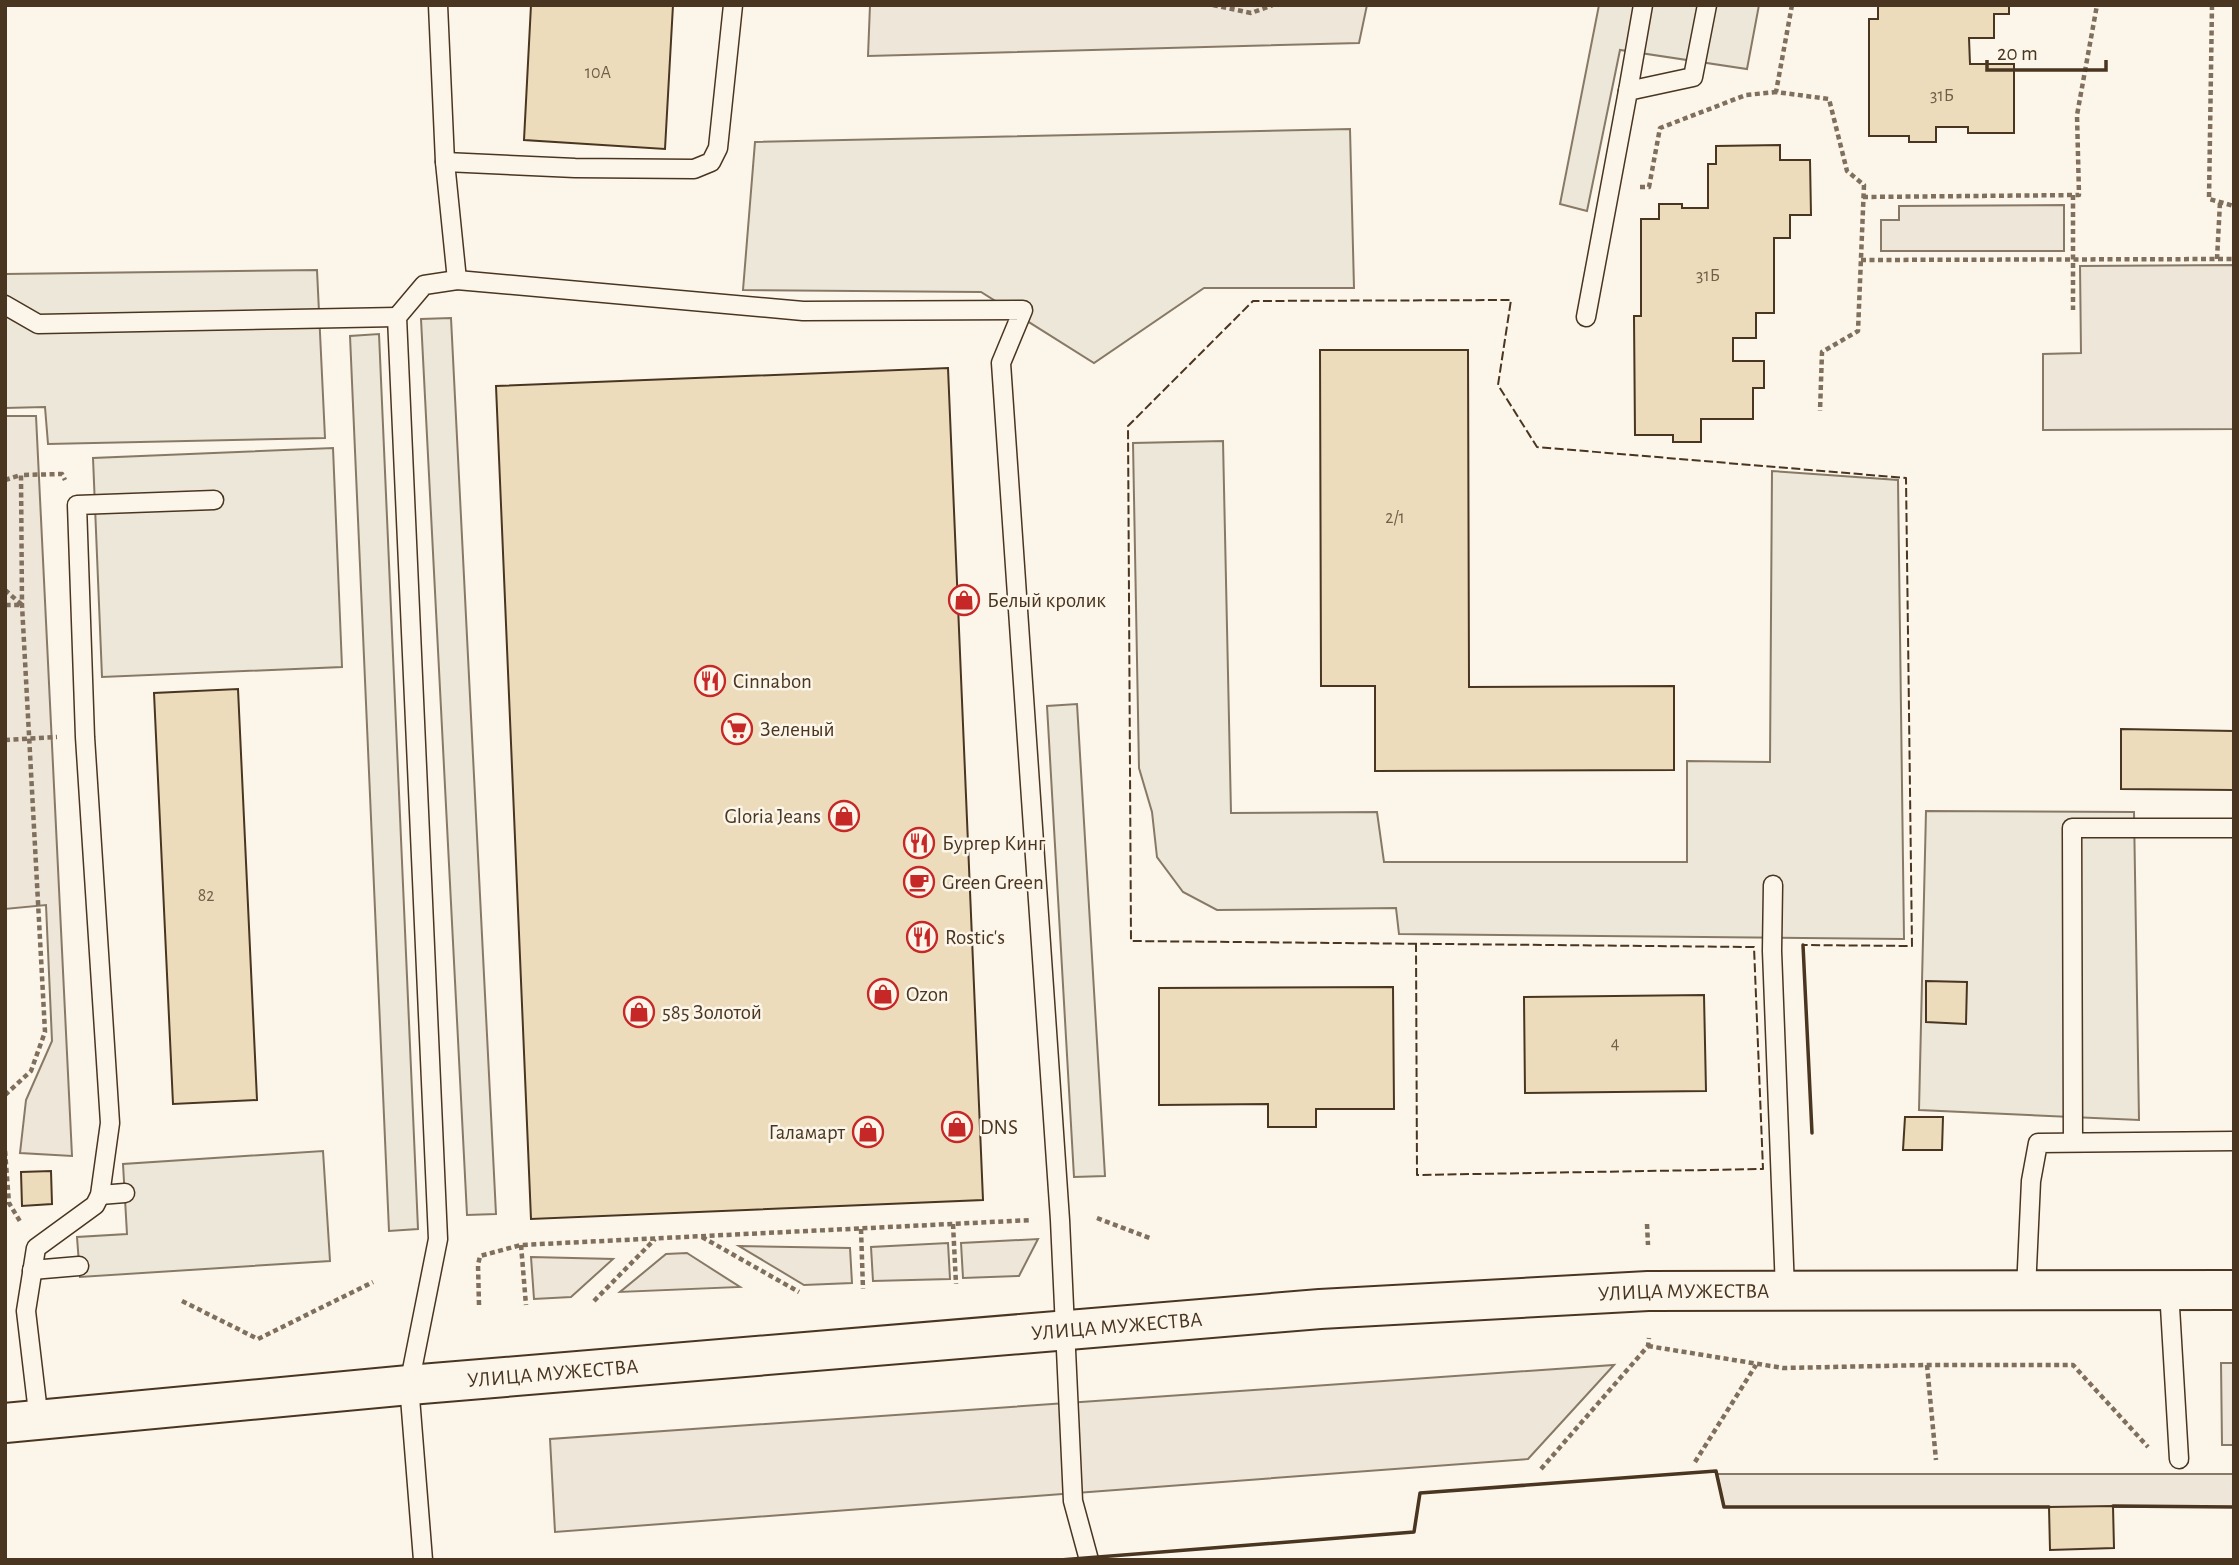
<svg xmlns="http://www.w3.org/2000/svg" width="2239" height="1565" viewBox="0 0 2239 1565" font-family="'Alegreya Sans',sans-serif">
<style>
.green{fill:#ede6d9;stroke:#887966;stroke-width:2}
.parking{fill:#ede7d9;stroke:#887966;stroke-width:2}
.building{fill:#ecdcbc;stroke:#4a3520;stroke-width:2}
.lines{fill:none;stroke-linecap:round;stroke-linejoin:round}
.service-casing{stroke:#4a3520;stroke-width:21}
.secondary-casing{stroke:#4a3520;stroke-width:42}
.path{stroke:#7f6f5c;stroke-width:4.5;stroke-dasharray:5 3.5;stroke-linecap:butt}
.service{stroke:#fbf6e9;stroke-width:18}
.secondary{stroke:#fbf6e9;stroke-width:38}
.fence{stroke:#4a3520;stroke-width:2;stroke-dasharray:9 3.5;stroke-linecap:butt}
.wall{stroke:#4a3520;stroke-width:3.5}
.labels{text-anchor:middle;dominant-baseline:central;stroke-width:5;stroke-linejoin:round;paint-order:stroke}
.number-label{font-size:18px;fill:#725f47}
.poi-label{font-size:21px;fill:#4a3520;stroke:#fbf6e9;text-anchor:start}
.street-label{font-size:21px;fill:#4a3520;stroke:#fbf6e9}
</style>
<rect width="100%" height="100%" fill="#fbf6e9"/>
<g class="green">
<path d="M870 5H1367L1359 43 868 56Z"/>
<path d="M2064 205V251H1881V220H1899V206Z"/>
<path d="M2234 265V429L2043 430V354L2081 353 2080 266Z"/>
<path d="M5 416H36L72 1156 20 1153 26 1100 52 1041 46 905 5 909Z"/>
<path d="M1038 1239 1019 1276 963 1278 961 1243Z"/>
<path d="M948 1243 950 1279 873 1281 871 1247Z"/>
<path d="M739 1246 850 1248 852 1283 804 1285Z"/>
<path d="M687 1253 740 1287 620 1292 666 1254Z"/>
<path d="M531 1257 613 1259 571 1297 534 1299Z"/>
<path d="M2221 1363H2234V1445H2222Z"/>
<path d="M1614 1365 1528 1459 555 1532 550 1439Z"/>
<path d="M1717 1474H2234V1507H1724Z"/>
</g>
<g class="parking">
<path d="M1599 5H1759L1747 69 1620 50 1587 211 1560 204Z"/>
<path d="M1350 129 1354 288H1204L1094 363 981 292 743 290 755 142Z"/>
<path d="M317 270 325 438 48 444 45 407 5 408V274Z"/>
<path d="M451 318 496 1214 467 1215 421 319Z"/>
<path d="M379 334 418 1229 389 1231 350 336Z"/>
<path d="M1223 441 1231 813 1377 812 1384 862H1687V761L1770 762 1772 471 1898 480 1904 939 1399 934 1396 908 1217 910 1183 892 1157 857 1152 812 1139 768 1133 443Z"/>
<path d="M333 448 342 667 102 677 93 458Z"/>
<path d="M1077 704 1105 1176 1074 1177 1047 706Z"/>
<path d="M1926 811 2134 812 2139 1120 1919 1110Z"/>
<path d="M323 1151 330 1261 80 1277 77 1237 127 1234 123 1164Z"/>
</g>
<g class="building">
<path d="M531 5H673L665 149 524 140Z"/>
<path d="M1878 5H2009V14H1994V38H1969L1970 64H2014V133H1968V127H1936V142H1909V136H1869V19H1878Z"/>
<path d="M1780 145V160H1810L1811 215H1790V238H1774V313H1756V338H1733V361H1764V388H1753V419H1701V442H1673V435H1635L1634 316H1641V219H1659V204H1682V208H1708V164H1716V146Z"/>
<path d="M1320 350H1468L1469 687 1674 686V770L1375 771V686H1321Z"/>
<path d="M948 368 983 1200 531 1219 496 386Z"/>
<path d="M238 689 257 1100 173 1104 154 693Z"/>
<path d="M2121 729 2234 731V790L2121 789Z"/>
<path d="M1926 981 1967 982 1966 1024 1926 1022Z"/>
<path d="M1393 987 1394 1109H1316V1127H1268V1104L1159 1105V988Z"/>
<path d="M1704 995 1706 1091 1525 1093 1524 997Z"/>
<path d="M1905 1117H1943L1942 1150H1903Z"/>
<path d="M51 1171 52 1204 22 1206 21 1172Z"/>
<path d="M2113 1506 2114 1548 2050 1550 2049 1507Z"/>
</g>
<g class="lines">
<g class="service-casing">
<g id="service">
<path d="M438 5 445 162 457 280"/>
<path d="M1628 91 1643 5"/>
<path d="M445 162 575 168 694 169 711 162 718 148 733 5"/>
<path d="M5 305 38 324 397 317"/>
<path d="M1586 317 1628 91 1693 77 1707 5"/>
<path d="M1773 885 1772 951 1785 1290"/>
<path d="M2073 1141 2072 828H2234"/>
<path d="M100 1195 125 1193"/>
<path d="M32 1270 79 1266"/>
<path d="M2026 1290 2031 1181 2038 1143 2234 1141"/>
<path d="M2169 1290 2179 1459"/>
<path d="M39 1421 26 1311 36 1248 95 1205 100 1195 110 1123 85 737 77 505 214 500"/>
<path d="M423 1560 409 1385 438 1239 397 317 424 285 457 280 803 311 1023 310 1001 363 1060 1220 1073 1501 1089 1560"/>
</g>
</g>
<g class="secondary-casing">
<g id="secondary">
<path id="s1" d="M5 1423 409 1385 1320 1309 1648 1291 2234 1290"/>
</g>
</g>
<g class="path">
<path d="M1213 5 1251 13 1273 5"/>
<path d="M1792 5 1776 92 1829 99 1847 171 1864 185 1858 331 1822 352 1820 411"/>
<path d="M2212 5 2209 199 2234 206"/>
<path d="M1640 187H1649L1660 128 1746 95 1776 92"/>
<path d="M2073 195V310"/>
<path d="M1863 197 2079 195 2077 115 2097 5"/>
<path d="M2217 259 2220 202"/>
<path d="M1861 260 2234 259"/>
<path d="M5 480 21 475"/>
<path d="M5 590 22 605H5"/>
<path d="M5 740 57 737"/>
<path d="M5 1095 31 1071 45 1032 22 605 21 475 62 474 65 480"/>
<path d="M5 1151 9 1203 21 1223"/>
<path d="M1097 1218 1152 1239"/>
<path d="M953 1224 956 1284"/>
<path d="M1647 1224 1648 1245"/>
<path d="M861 1229 863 1289"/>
<path d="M702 1237 799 1292"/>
<path d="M521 1245 526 1305"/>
<path d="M182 1301 258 1339 373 1282"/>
<path d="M594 1301 655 1239"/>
<path d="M479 1305 478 1265 480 1256 521 1245 1032 1220"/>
<path d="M1648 1346 1783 1368 1927 1365H2073L2148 1447"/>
<path d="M1927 1365 1936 1460"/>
<path d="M1695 1462 1756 1365"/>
<path d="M1541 1469 1648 1346 1649 1338"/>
</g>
<use href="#service" class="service"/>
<use href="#secondary" class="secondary"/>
<path class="fence" d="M1416 943 1417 1175 1763 1169 1754 947 1131 941 1128 426 1253 301 1511 300 1498 385 1537 447 1906 478 1912 946 1803 945"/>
<g class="wall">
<path d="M1803 945 1812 1133"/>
<path d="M2113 1506 2234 1507"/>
<path d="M1060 1560 1414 1532 1420 1493 1716 1471 1724 1507H2049"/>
</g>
</g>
<defs>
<g id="shop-ring" transform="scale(1.575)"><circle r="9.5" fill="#fbf6e9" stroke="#c62828" stroke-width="1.5"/><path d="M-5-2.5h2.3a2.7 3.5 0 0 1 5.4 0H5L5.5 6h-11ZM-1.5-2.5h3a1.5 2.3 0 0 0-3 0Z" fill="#c62828"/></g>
<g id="restaurant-ring" transform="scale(1.575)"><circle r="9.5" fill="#fbf6e9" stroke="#c62828" stroke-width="1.5"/><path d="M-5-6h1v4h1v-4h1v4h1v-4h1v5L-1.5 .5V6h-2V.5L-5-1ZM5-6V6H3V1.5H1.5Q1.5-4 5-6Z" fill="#c62828"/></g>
<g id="supermarket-ring" transform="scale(1.575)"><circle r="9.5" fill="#fbf6e9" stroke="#c62828" stroke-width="1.5"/><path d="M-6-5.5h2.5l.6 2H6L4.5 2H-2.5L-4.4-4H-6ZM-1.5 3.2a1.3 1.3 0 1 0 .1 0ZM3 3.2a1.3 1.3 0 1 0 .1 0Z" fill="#c62828"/></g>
<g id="cafe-ring" transform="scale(1.575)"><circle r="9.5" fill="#fbf6e9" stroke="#c62828" stroke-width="1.5"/><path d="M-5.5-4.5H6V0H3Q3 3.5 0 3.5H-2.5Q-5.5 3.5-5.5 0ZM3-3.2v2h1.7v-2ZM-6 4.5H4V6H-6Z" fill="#c62828"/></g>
</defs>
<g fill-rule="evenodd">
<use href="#shop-ring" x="964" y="600"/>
<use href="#restaurant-ring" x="710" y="681"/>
<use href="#supermarket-ring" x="737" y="729"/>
<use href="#shop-ring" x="844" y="816"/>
<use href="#restaurant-ring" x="919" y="843"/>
<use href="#cafe-ring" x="919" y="882"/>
<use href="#restaurant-ring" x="922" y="937"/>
<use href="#shop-ring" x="883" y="994"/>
<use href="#shop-ring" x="639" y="1012"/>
<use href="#shop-ring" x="957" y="1127"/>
<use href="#shop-ring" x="868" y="1132"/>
</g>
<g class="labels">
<g class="number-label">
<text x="598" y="73">10А</text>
<text x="1942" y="96">31Б</text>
<text x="1708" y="276">31Б</text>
<text x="1395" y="518">2/1</text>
<text x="206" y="896">82</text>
<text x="1615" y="1044">4</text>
</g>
<g class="poi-label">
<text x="987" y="600">Белый кролик</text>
<text x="733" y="681">Cinnabon</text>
<text x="760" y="729">Зеленый</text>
<text x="821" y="816" text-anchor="end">Gloria Jeans</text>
<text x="942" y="843">Бургер Кинг</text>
<text x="942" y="882">Green Green</text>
<text x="945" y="937">Rostic's</text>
<text x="906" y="994">Ozon</text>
<text x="662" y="1012">585 Золотой</text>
<text x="980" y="1127">DNS</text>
<text x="845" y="1132" text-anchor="end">Галамарт</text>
</g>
<g class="street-label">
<text stroke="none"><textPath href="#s1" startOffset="1684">УЛИЦА МУЖЕСТВА</textPath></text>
<text stroke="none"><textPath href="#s1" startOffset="1116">УЛИЦА МУЖЕСТВА</textPath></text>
<text stroke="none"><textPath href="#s1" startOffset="550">УЛИЦА МУЖЕСТВА</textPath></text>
</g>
</g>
<rect width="2239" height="1565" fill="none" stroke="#4a3520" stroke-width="14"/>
<path d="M1987 60v10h119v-10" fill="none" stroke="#4a3520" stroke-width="3.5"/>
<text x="1997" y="60" font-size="21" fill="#4a3520" stroke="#fbf6e9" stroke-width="5" paint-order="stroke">20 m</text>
</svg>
